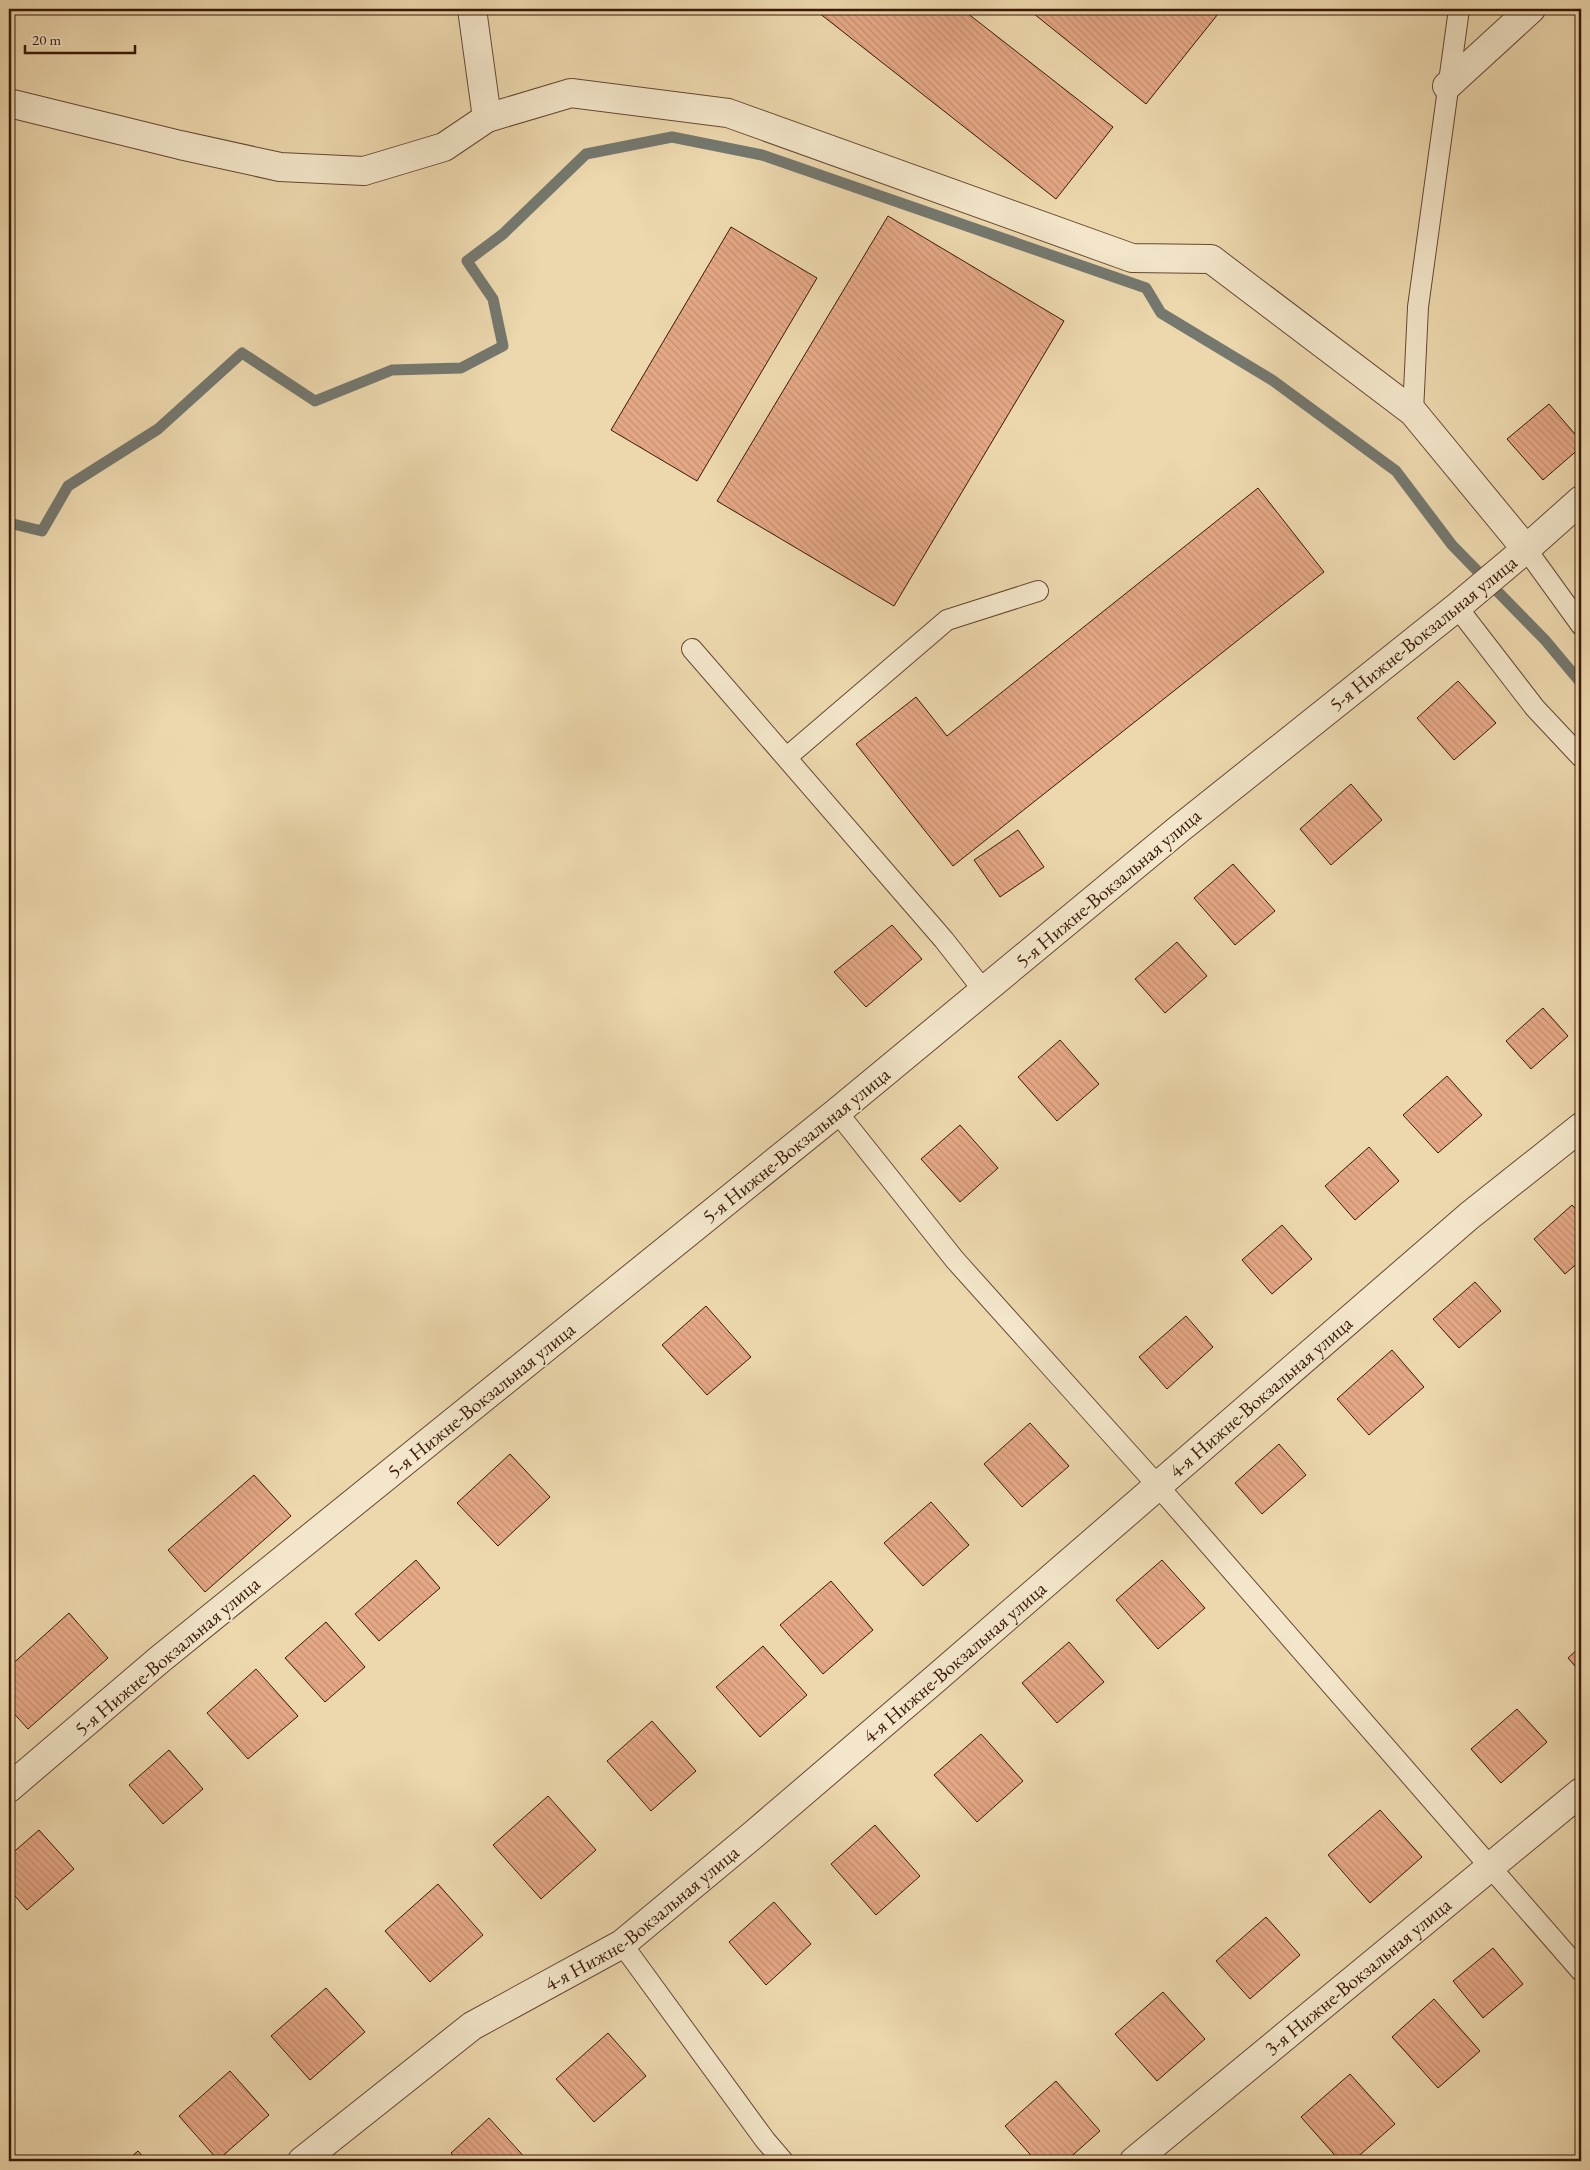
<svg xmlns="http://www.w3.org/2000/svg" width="1590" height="2170" viewBox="0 0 1590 2170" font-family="'EB Garamond',serif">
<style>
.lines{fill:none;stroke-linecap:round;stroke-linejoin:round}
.stream{stroke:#74786f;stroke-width:11}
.building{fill:url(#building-back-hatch);stroke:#391807}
.service-casing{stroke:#664831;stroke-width:22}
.minor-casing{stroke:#664831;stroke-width:30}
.tertiary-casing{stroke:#664831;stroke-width:30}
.service{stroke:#f3e6ca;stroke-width:20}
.minor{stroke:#f3e6ca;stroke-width:28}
.tertiary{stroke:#f3e6ca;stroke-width:28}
.labels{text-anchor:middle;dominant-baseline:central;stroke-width:4;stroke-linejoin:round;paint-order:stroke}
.street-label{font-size:20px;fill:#391807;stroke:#f3e6ca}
</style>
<defs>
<pattern id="building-back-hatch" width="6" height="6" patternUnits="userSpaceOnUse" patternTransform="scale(1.25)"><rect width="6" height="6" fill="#e5a886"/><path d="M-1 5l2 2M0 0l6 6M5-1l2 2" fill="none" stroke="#c59072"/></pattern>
</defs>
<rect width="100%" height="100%" fill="#edd8ae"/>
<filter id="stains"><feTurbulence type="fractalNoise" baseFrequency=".004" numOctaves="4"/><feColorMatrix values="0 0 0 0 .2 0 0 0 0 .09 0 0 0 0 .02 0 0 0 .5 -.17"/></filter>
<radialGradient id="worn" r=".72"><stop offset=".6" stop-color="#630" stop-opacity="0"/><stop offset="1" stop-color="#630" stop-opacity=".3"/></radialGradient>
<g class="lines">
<path class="stream" d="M9 523 42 531 68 486 158 429 242 353 315 401 392 370 461 368 503 346 493 299 467 261 503 234 586 154 672 137 762 155 1146 288 1161 313 1272 380 1396 471 1452 545 1545 640 1581 683"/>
</g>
<g class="building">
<path d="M814 9H962L1113 127 1056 199Z"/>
<path d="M1028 9H1222L1146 104Z"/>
<path d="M1571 9H1581V21Z"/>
<path d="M888 216 1064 321 894 606 717 501Z"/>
<path d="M731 227 817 278 697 481 611 430Z"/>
<path d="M1549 404 1581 441V447L1543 480 1507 439Z"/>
<path d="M1258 488 1324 572 953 866 856 744 916 697 947 736Z"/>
<path d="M1458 681 1496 723 1454 760 1417 718Z"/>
<path d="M1351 784 1382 820 1331 865 1300 829Z"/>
<path d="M1018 830 1044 867 1000 897 974 860Z"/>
<path d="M1233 864 1275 911 1235 945 1194 898Z"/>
<path d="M892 925 922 959 866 1007 834 972Z"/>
<path d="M1177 942 1207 976 1165 1013 1135 979Z"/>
<path d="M1543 1008 1568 1036 1531 1069 1506 1041Z"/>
<path d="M1060 1040 1099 1084 1057 1121 1018 1077Z"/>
<path d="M1447 1076 1482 1115 1438 1153 1403 1115Z"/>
<path d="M960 1125 998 1168 960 1202 921 1159Z"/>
<path d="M1369 1147 1399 1181 1355 1220 1325 1186Z"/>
<path d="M1572 1205 1581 1215V1260L1565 1274 1534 1239Z"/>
<path d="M1282 1225 1312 1259 1272 1294 1242 1260Z"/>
<path d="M1475 1282 1501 1311 1459 1348 1433 1319Z"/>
<path d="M706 1306 751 1357 707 1395 662 1345Z"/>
<path d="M1186 1316 1213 1347 1167 1389 1139 1357Z"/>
<path d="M1392 1350 1424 1387 1369 1435 1337 1399Z"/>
<path d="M1030 1423 1069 1466 1022 1507 984 1464Z"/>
<path d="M1279 1444 1306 1475 1262 1514 1235 1483Z"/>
<path d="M510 1454 550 1497 498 1546 457 1503Z"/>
<path d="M254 1475 291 1516 205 1592 168 1550Z"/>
<path d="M931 1502 969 1545 923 1586 884 1543Z"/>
<path d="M416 1560 440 1588 379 1641 355 1614Z"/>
<path d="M1162 1560 1205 1608 1158 1649 1116 1600Z"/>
<path d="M831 1581 873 1630 823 1674 780 1625Z"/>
<path d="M69 1613 108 1658 28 1729 9 1708V1667Z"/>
<path d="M326 1622 365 1667 325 1702 285 1658Z"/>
<path d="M1069 1642 1104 1682 1057 1723 1022 1683Z"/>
<path d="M763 1646 807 1695 760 1737 716 1687Z"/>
<path d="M1581 1646V1673L1568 1658Z"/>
<path d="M256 1669 298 1716 248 1759 207 1713Z"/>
<path d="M1517 1709 1547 1742 1501 1783 1471 1749Z"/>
<path d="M652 1721 696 1771 651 1811 607 1761Z"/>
<path d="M981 1734 1023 1781 977 1822 934 1775Z"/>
<path d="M169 1750 203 1789 163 1824 129 1785Z"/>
<path d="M548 1796 596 1850 541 1899 493 1845Z"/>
<path d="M1380 1810 1422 1857 1370 1903 1328 1855Z"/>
<path d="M875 1825 920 1876 876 1915 831 1864Z"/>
<path d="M39 1830 74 1869 27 1910 9 1889V1856Z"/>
<path d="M438 1884 483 1935 430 1982 385 1931Z"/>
<path d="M774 1902 811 1944 766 1985 729 1942Z"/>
<path d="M1266 1917 1300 1955 1250 1999 1216 1961Z"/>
<path d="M1493 1948 1523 1984 1483 2018 1453 1981Z"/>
<path d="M326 1988 365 2032 310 2080 271 2036Z"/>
<path d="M1163 1992 1205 2039 1157 2081 1115 2034Z"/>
<path d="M1434 1999 1480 2051 1438 2088 1392 2037Z"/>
<path d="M608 2033 646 2076 594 2122 556 2079Z"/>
<path d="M230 2071 269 2115 218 2160 179 2116Z"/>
<path d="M1350 2074 1395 2124 1353 2161H1340L1301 2117Z"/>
<path d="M1056 2081 1100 2131 1066 2161H1036L1005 2126Z"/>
<path d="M489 2118 528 2161H458L451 2153Z"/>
<path d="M138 2151 147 2161H126Z"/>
</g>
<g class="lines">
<g class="service-casing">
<g id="service">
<path d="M1413 412 1418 307 1459 9"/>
<path d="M1526 549 1581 625"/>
<path d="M1457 607 1535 708 1581 757"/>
<path d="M692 649 944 940 984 991"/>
<path d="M787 757 947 620 1038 591"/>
<path d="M837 1112 955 1260 1158 1486 1581 1971"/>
<path d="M622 1944 765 2140 783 2161"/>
</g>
</g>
<g class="minor-casing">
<g id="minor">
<path d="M472 9 487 118"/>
<path d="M1447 86 1531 9"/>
<path d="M9 103 180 145 280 167 364 171 444 147 487 118 571 93 728 113 1132 258 1211 259 1413 412 1526 549 1457 607 1179 829 837 1112 159 1660 9 1788"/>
<path id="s1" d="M302 2161 472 2026 622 1944 753 1835 934 1680 1469 1216 1581 1127"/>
<path id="s2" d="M1134 2161 1581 1792"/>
</g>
</g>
<g class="tertiary-casing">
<path id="tertiary" d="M1526 549 1581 500"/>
</g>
<use href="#service" class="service"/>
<use href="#minor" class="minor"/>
<use href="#tertiary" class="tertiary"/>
</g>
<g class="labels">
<g class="street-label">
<text transform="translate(1423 633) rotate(-39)">5-я Нижне-Вокзальная улица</text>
<text transform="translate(1108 888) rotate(-40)">5-я Нижне-Вокзальная улица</text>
<text transform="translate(796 1145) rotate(-39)">5-я Нижне-Вокзальная улица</text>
<text stroke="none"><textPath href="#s1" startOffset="1229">4-я Нижне-Вокзальная улица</textPath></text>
<text transform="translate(481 1400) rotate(-39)">5-я Нижне-Вокзальная улица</text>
<text transform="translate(167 1656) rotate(-40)">5-я Нижне-Вокзальная улица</text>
<text stroke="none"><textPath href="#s1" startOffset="824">4-я Нижне-Вокзальная улица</textPath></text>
<text stroke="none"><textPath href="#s1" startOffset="419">4-я Нижне-Вокзальная улица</textPath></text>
<text stroke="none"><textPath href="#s2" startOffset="290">3-я Нижне-Вокзальная улица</textPath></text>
</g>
</g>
<rect width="1590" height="2170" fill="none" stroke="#edd8ae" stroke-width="30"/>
<rect x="10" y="10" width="1570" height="2150" fill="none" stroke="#391807" stroke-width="2.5"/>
<rect x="15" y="15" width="1560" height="2140" fill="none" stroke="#391807"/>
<path d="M25 45v8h110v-8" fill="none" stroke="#391807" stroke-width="2.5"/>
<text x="32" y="45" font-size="15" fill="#391807" stroke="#f3e6ca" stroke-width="4" paint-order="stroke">20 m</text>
<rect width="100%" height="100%" filter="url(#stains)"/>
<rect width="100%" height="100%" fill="url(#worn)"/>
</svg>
